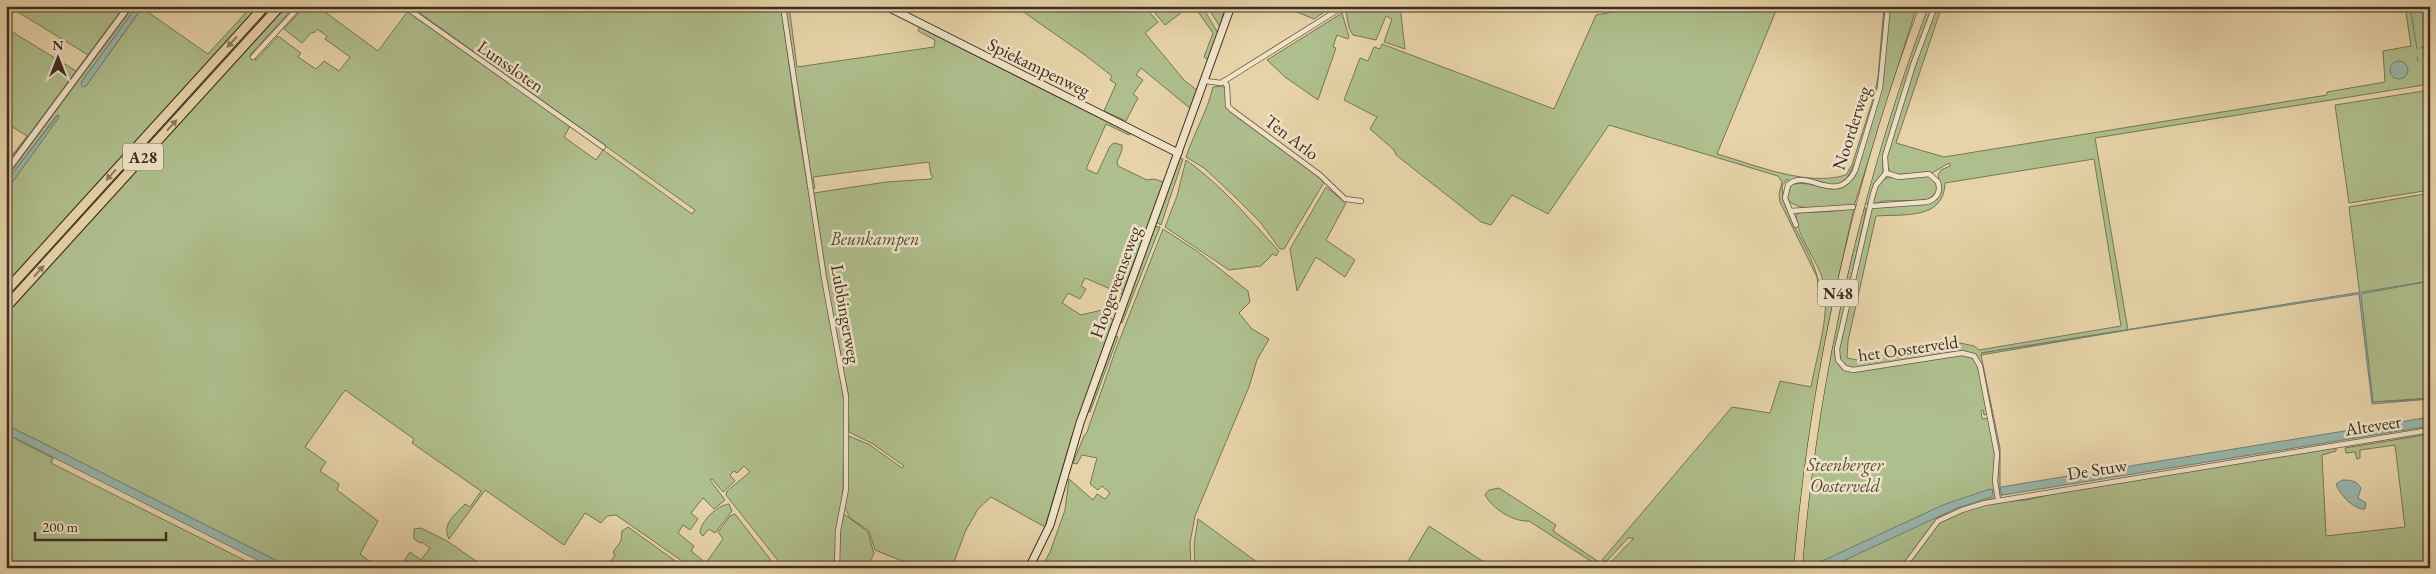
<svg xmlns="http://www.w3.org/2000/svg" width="2436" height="574" viewBox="0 0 2436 574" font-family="'EB Garamond',serif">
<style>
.green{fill:#afbe8d;stroke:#767658;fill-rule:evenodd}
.water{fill:#97b7ae;stroke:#738076}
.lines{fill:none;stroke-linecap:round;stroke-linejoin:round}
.stream{stroke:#738076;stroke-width:1}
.minor-casing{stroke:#685744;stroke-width:6}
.tertiary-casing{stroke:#685744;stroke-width:8}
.secondary-casing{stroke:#3e2e22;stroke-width:9}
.trunk-casing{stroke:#3e2e22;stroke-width:9}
.motorway-casing{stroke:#3e2e22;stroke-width:11}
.minor{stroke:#efe2c7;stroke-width:4.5}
.tertiary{stroke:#efe2c7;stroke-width:5.5}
.secondary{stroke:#efe2c7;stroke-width:7}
.trunk{stroke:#e7d3a9;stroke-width:8}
.motorway{stroke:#e7d3a9;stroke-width:9}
.oneway{fill:#8a785f}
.labels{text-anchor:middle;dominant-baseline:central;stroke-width:5;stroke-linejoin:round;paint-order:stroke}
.shield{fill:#efe2c7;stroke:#736454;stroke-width:1}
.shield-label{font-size:16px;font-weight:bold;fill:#3e2e22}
.street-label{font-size:18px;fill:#3e2e22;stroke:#efe2c7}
.park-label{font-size:18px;font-style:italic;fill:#554b37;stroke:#efe2c7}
</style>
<rect width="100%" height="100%" fill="#e7d3a9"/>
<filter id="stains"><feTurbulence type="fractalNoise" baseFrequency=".004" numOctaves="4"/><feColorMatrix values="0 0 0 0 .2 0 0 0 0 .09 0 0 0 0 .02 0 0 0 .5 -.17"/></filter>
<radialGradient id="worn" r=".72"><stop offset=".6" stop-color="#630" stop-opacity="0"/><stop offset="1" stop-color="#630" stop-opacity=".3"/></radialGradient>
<g class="green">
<path d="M8 6H126L6 169V155L11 157 27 136 6 123V28L76 71 88 55Z"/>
<path d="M131 6H137L82 81 81 83 86 86 142 8 208 54 252 6H258L6 283V191L59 117 57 115 6 182V175Z"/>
<path d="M268 6H277L6 304V295Z"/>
<path d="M287 6H295L250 55 256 60 278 36 301 53 298 57 316 69 324 61 339 71 350 57 325 39 327 36 317 29 314 33 312 32 302 43 284 29 305 6H317L378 51 408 11 570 126 564 137 596 160 603 150 692 214 695 210 410 6H781L797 123 844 400 843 488 835 568H784L726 495 727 491 750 472 744 466 737 473 734 471 730 475 735 481 723 492 712 479 710 480 725 500 714 509 703 498 691 513 698 519 690 530 683 525 678 533 694 546 691 551 706 563 723 539 718 532 730 516 735 514 777 568H692L616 515 607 516 601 523 585 513 564 545 485 490 449 539C441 524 456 514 465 504L470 507 481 491 412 443 414 439 345 390 305 447 326 462 320 471 339 484 337 490 378 521 360 554 378 568H291L6 425V315Z"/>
<path d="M785 6H789L797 67 934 47 935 40 918 31 920 26 1133 132 1129 135 1106 124 1086 169 1097 174 1110 146 1114 143 1122 145V150L1117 162 1118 166 1147 180 1154 179 1164 182 1122 294 1085 278 1081 286 1086 289 1080 299 1068 293 1062 303 1081 315 1102 310 1114 321 1072 436 1045 527 991 497 978 509 965 532 954 562 966 568H919L875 550 869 531 850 518 845 508 849 436 870 445 902 468 904 466 873 444 849 432 848 393 827 284 814 193 886 182 931 179 933 176 931 175 929 162 813 177 815 188 813 189Z"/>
<path d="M1015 6H1144L1158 22 1145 33 1184 80 1198 91 1191 109 1141 68 1136 75 1143 80 1133 94 1138 98 1126 121 1104 111 1116 84 1110 80 1112 76 1085 55Z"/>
<path d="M1149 6H1190L1165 25Z"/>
<path d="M1194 6H1202L1218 33 1208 60 1204 57 1213 33Z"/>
<path d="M1207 6H1225L1220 27Z"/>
<path d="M1282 6H1333L1314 19Z"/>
<path d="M1354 6H1400L1405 49 1384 42 1392 19 1386 16 1376 40 1353 35 1349 28 1346 11Z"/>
<path d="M1649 6H1778L1717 154C1756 165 1806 187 1846 175L1852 165 1874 96 1878 77 1884 6H1887C1884 33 1883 60 1879 86 1876 102 1854 179 1841 184 1823 190 1806 172 1789 182L1787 179 1782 186C1783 191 1782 196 1784 201 1797 240 1822 263 1821 307L1817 277 1780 202 1779 194 1782 182 1778 176 1609 125 1548 214 1512 195 1491 225 1481 222 1396 155 1394 150 1370 129 1377 117 1344 100 1360 58 1368 61 1374 47 1380 49 1382 44 1554 109 1596 15Z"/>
<path d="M1889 6H1917L1855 203 1832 307 1817 386 1823 385 1827 363 1871 172 1926 6H1933L1883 155V173L1868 204H1863V208H1866L1865 215 1835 351C1835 368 1845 372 1860 370L1956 355H1969C1984 368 1984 395 1987 414L1984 415 1983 410 1981 411 1982 419 1988 418 1994 447 1996 496 1993 502 2027 500 2095 484 2336 447V451L2322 455 2326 536 2405 527 2395 445 2360 450V458L2357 459 2355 452 2346 453 2345 448 2430 434V568H1906L1929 536 1924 539 1902 568H1600V567L1602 564 1609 568V564L1634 538H1628L1606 562 1602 560 1732 407 1770 413 1780 381 1811 387C1816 358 1832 308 1823 280 1817 260 1797 236 1796 216L1798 213C1817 211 1836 214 1854 205 1835 205 1794 216 1786 196L1791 185C1815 177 1836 204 1855 175L1880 92Z"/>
<path d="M1936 6H1942L1896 143 1944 157 2327 95V92L2385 82 2383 51 2411 46 2405 6H2430V84L2095 138 2128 330 1981 355 2000 448V491L2003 495H1999C1995 482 1998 469 1998 456 1997 439 1984 364 1975 354L1961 351 1853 368 1846 367 1840 361 1839 349 1871 208 1933 202 1941 191 1938 175 1941 170 1950 166 1949 163 1932 173C1916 169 1887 185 1886 159L1919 52ZM2094 159 2121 326 1979 350 1974 346 1960 343 1857 360 1847 358 1848 341 1876 216C1904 214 1944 220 1945 183Z"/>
<path d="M1342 13 1349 37 1348 39 1337 35 1333 47 1336 48 1318 100 1285 77 1267 60Z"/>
<path d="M1222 86 1226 89 1227 107 1323 180V184L1284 249H1280L1260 222 1234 196 1204 168 1186 157C1194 133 1207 112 1213 87Z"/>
<path d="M2430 90V190L2349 203 2335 105Z"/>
<path d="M1179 158 1183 159 1161 225 1156 222Z"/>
<path d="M1186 160C1225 188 1247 217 1279 251L1276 256 1273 254 1261 266 1229 270 1165 227 1177 196Z"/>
<path d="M1928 176 1936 183 1937 191 1929 200 1884 201 1872 204 1877 186 1884 178Z"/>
<path d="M1326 187 1346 203 1326 240 1355 260 1345 277 1316 257 1297 291 1290 249Z"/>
<path d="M2430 193V398L2373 402 2349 207Z"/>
<path d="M1154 226 1160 227 1122 323 1120 321Z"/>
<path d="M1163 229 1197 251 1248 291 1250 302 1239 313 1252 329 1269 339 1257 360 1249 387 1195 516 1190 543 1191 568H1041L1050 552 1065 510 1069 479 1093 500 1097 494 1105 499 1110 493 1102 486 1098 490 1090 484 1097 458 1082 455 1077 464 1073 463 1084 436 1087 432 1116 349Z"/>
<path d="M1114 335 1118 337 1090 412 1087 411Z"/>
<path d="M6 434 53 458 51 463 260 568H6Z"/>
<path d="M1499 488 1556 525 1553 531 1599 562 1597 565 1529 521C1513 522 1493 509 1485 495L1489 490Z"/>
<path d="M729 504 732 511 715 533 709 529 703 536 700 533C700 522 717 505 729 504Z"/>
<path d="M844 514 868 532 874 554 866 568H838L840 531Z"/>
<path d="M1198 519 1205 524 1265 568H1195L1194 544Z"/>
<path d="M1429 526 1493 568H1404Z"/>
<path d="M628 527 631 529 685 568H606L615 555 613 552 621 541 622 531Z"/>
<path d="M421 528 447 541 486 568H414L404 561 410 552 421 560 430 548 422 542 420 543 414 539V529Z"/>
</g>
<g class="water">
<path d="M137 6H143L86 86 83 87 81 85 82 81Z"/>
<circle cx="2399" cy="70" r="9"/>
<path d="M58 115 59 117 6 191V182Z"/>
<path d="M2430 281 2361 294 2373 402 2430 399 2372 404 2359 294 1981 353Z"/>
<path d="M2430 417V426L2003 495 2000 491 2001 487Z"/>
<path d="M6 425 37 440 291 568H273L19 440 6 434Z"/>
<path d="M2342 480C2350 480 2356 480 2361 488L2358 498 2366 503 2365 509C2355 511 2339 494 2336 484Z"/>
<path d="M1990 489 1993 490 1992 497 1957 508 1828 568H1807L1943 505Z"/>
</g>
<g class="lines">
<g class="stream">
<path d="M2410 6 2417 49"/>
<path d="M2420 48 2430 47"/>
<path d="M2417 57 2418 61"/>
</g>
<g class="minor-casing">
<g id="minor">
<path d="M404 6 603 147"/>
<path d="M783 6 824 278 846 397V489L838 531 837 568"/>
<path d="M253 57 300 6"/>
<path d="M1205 81 1221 83 1344 6"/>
<path d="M1224 81 1227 86 1228 106 1232 110 1320 175 1345 199 1361 201"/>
<path d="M1886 173 1876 185 1873 194 1837 349 1838 360 1845 368 1853 370 1962 353 1974 356 1980 366 1997 454 1995 481 1998 500"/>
<path d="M1886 173 1885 156 1913 65 1935 6"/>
<path d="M1872 206 1927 202C1937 199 1941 192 1938 182L1929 174 1899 177 1886 173"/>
<path d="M1790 211 1853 207"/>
<path d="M1796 225 1785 198 1788 185C1808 167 1836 207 1855 171L1880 88 1888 6"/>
<path d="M1903 568 1938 521 1962 510 1985 503 2430 430"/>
</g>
</g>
<g class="tertiary-casing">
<path id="tertiary" d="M6 172 129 6"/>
</g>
<g class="secondary-casing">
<g id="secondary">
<path d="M886 6 1178 153"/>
<path d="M1029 568 1050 525 1080 423 1231 6"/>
</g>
</g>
<g class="trunk-casing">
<path id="trunk" d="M1798 568C1814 375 1856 188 1924 6"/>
</g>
<g class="motorway-casing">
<g id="motorway">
<path d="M6 291 265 6"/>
<path d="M6 307 280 6"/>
</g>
</g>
<use href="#minor" class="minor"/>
<use href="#tertiary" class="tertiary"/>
<use href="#secondary" class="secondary"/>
<use href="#trunk" class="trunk"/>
<use href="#motorway" class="motorway"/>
</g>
<defs><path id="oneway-solid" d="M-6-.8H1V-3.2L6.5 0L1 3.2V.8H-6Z" transform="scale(1.25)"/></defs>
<g class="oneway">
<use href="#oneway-solid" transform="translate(232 42) rotate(132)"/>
<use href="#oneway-solid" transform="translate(172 125) rotate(-48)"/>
<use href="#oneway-solid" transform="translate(111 175) rotate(132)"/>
<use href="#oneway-solid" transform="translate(39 271) rotate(-48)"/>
</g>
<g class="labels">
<g class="shield">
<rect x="123" y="143.5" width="40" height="27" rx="4"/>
<rect x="1818" y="279.5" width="40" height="27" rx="4"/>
</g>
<g class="shield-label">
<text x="143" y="157">A28</text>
<text x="1838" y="293">N48</text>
</g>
<g class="street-label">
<text transform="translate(511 66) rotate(35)">Lunssloten</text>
<text transform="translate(1039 67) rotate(26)">Spiekampenweg</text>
<text transform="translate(1851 128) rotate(-72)">Noorderweg</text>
<text transform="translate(1292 137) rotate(37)">Ten Arlo</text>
<text transform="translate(1115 282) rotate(-70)">Hoogeveenseweg</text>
<text transform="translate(846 314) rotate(80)">Lubbingerweg</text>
<text transform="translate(1908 348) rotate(-8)">het Oosterveld</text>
<text transform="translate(2373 425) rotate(-9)">Alteveer</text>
<text transform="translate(2097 469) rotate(-9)">De Stuw</text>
</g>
<g class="park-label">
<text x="875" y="238">Beunkampen</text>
<text x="1845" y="464">Steenberger<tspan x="1845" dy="21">Oosterveld</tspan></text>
</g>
</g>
<rect width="2436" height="574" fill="none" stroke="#e7d3a9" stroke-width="25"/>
<rect x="8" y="8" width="2421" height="559" fill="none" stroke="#3e2e22" stroke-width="2.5"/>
<rect x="12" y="12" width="2411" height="549" fill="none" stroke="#3e2e22"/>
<g transform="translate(58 58)" stroke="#efe2c7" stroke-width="4" paint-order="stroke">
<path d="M0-4L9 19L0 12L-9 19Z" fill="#3e2e22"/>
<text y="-8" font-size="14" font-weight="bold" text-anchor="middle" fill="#3e2e22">N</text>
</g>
<path d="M35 532v8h131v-8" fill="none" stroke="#3e2e22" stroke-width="2.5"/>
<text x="42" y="532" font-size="15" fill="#3e2e22" stroke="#efe2c7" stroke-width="4" paint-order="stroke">200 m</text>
<rect width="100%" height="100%" filter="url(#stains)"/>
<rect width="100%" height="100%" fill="url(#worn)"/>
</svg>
